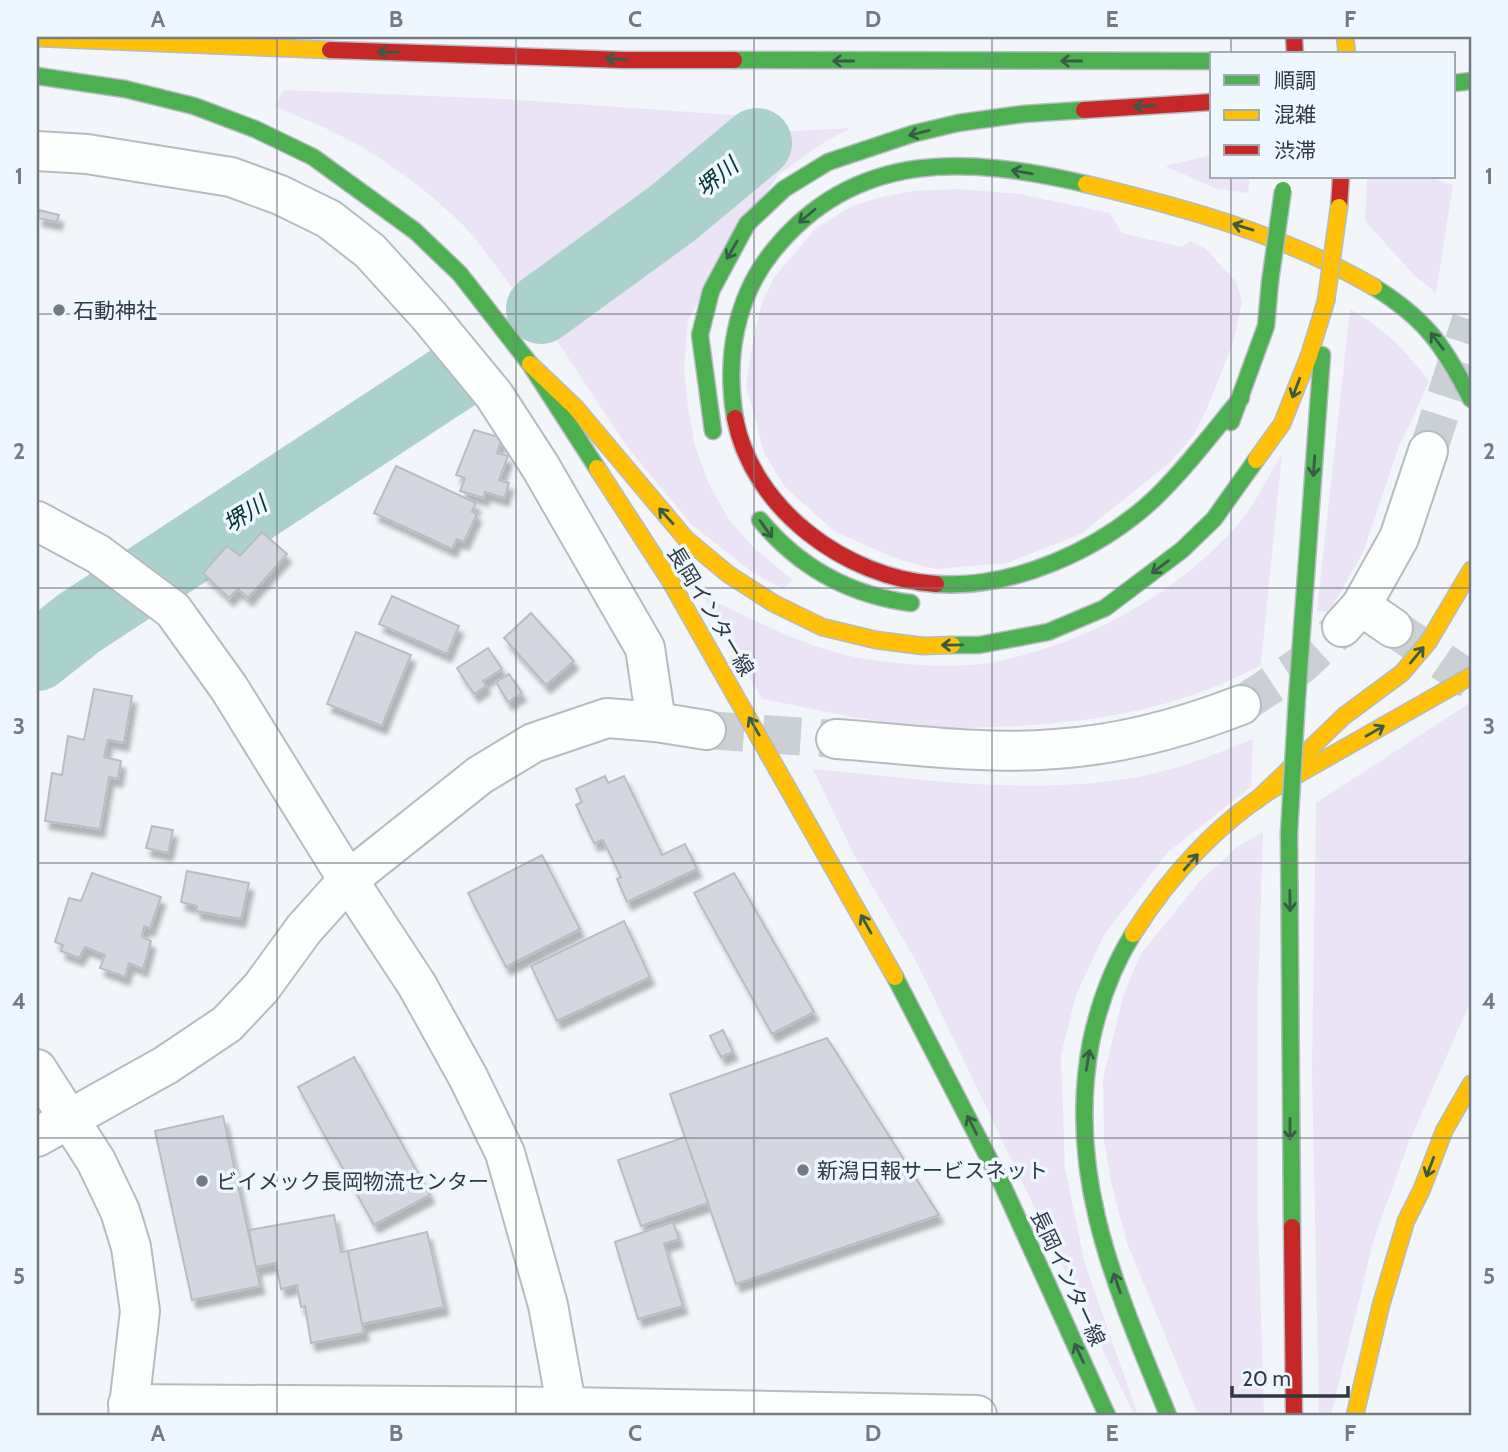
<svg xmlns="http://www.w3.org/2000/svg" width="1508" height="1452" viewBox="0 0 1508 1452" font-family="Cabin,'Noto Sans JP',sans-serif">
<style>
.green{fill:#ebe4f6}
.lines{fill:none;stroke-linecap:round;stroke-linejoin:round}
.river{stroke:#abd1cc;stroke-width:70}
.building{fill:#d4d7e0;stroke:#b9bcc2;stroke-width:2;filter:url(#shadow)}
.street-tunnel{stroke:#cbd0d5;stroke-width:38;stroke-dasharray:38 19;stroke-linecap:butt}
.street-casing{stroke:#b6bbc0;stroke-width:42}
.fast-casing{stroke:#b6bbc0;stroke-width:19}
.slow-casing{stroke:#b6bbc0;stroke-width:19}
.jam-casing{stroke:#b6bbc0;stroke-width:19}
.street{stroke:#fdfefe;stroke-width:38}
.fast{stroke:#4caf50;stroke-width:16}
.slow{stroke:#ffc107;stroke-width:16}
.jam{stroke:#c62828;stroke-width:16}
.fast-bridge-casing{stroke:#afc0c5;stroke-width:19;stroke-linecap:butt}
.slow-bridge-casing{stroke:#afc0c5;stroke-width:19;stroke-linecap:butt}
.fast-bridge{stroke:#4caf50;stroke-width:16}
.slow-bridge{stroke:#ffc107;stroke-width:16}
.oneway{stroke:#385c45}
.grid{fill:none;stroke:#747a81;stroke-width:2;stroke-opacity:0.55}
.poi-dot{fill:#747a81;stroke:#eef6fe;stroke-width:2.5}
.labels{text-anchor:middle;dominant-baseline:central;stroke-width:7;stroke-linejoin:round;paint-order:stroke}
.poi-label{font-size:21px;fill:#303840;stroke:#eef6fe;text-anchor:start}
.street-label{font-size:21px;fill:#303840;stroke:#eef6fe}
.water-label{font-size:23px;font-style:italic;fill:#00332d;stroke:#eef6fe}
.neatline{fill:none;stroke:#747a81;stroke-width:2.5}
.grid-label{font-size:23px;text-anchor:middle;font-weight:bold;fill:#747a81}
</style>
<defs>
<filter id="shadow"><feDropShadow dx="4.5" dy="8" stdDeviation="2" flood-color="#0004"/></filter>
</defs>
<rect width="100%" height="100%" fill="#f2f6fa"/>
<g class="green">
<path d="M284 90 504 99 747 116 759 124 753 138 669 208 532 309C504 283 487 249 460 222 426 190 385 158 343 137 321 125 297 116 274 106Z"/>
<path d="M851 128 823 143 778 175 688 319 684 369 688 407 695 446 709 484 729 520 755 549 793 580 783 589 752 572 691 524 625 444 542 318 684 214 762 149 775 132Z"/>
<path d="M1212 155V177H1250L1248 193 1217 189 1165 166Z"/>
<path d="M1367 177H1429L1453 185 1436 293 1415 276 1365 221Z"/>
<path d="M957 189 1020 194 1110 213 1122 233 1182 247 1191 241 1206 249 1237 283 1242 302 1233 343 1208 406 1194 435 1168 464 1081 534 1007 563 935 569 900 560 835 532 785 487 764 453 746 385 755 330 762 303 775 276 816 228 852 206 878 198 912 191Z"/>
<path d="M1350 309C1386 330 1403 348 1429 381L1413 418 1400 443 1363 553 1329 612 1317 611Z"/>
<path d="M1282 454 1261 665C1178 710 1088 724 994 727 975 727 955 730 936 728 878 724 819 710 762 699L703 596C755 620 809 650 866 659 902 665 959 669 994 662 1087 643 1177 595 1240 522 1256 503 1268 476 1282 454Z"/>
<path d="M1471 702V1000L1407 1147 1374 1239 1331 1415H1319L1312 1070 1316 803Z"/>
<path d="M1253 739 1251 787 1168 852 1104 935 1076 995 1061 1055 1065 1168 1085 1264 1138 1415H1134L916 961 852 851 813 769C920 779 1029 796 1137 777 1176 770 1216 754 1253 739Z"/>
<path d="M1263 832 1258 994V1215L1264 1415H1198L1127 1243 1112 1186 1104 1140 1103 1079 1123 996 1140 955 1200 881 1237 847Z"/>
</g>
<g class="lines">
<g class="river">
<path d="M541 309 673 213 757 143"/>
<path d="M37 656 79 623 457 375"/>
</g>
</g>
<g class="building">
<path d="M39 210 59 215 57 222 38 218Z"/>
<path d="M474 430 502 438 497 453 508 456 499 480 509 483 504 498 485 492 484 498 460 491 465 478 456 475Z"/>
<path d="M396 466 476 503 472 512 477 514 464 542 457 539 452 549 374 513Z"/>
<path d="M262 532 287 554 248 598 238 589 229 598 203 573 227 546 240 556Z"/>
<path d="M392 596 459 626 447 654 379 624Z"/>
<path d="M531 613 574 661 546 685 504 638Z"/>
<path d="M356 632 411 655 382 726 327 704Z"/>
<path d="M488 648 502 669 483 681 486 686 474 694 457 668Z"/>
<path d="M509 674 522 693 508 702 496 682Z"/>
<path d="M94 689 132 696 124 743 108 740 104 757 121 761 118 779 109 777 100 829 45 821 52 773 62 775 68 736 84 740Z"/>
<path d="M605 776 608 783 624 776 662 855 685 844 697 869 627 902 617 879 621 877 603 840 594 843 576 805 582 802 576 789Z"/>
<path d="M152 826 173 830 168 853 146 848Z"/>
<path d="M542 855 580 929 506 967 468 893Z"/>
<path d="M187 871 249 883 241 919 196 911 197 906 181 902Z"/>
<path d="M92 873 161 897 150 928 144 926 142 937 151 941 143 969 129 963 125 977 100 968 105 955 85 947 79 958 61 951 63 945 55 942 69 898 81 901Z"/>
<path d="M734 873 814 1012 772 1034 694 893Z"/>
<path d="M624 921 650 977 557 1021 531 966Z"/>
<path d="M723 1030 733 1052 721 1057 710 1036Z"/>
<path d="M827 1038 939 1215 736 1284 670 1094Z"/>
<path d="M354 1057 430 1195 374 1225 298 1087Z"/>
<path d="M223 1116 260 1286 192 1300 155 1131Z"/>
<path d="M685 1137 708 1203 641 1226 618 1160Z"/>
<path d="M334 1215 341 1252 348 1251 364 1333 311 1343 305 1306 301 1307 297 1285 281 1289 276 1263 256 1267 249 1230Z"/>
<path d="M673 1222 679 1239 664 1244 683 1306 638 1319 615 1242Z"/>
<path d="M427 1232 444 1307 362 1324 348 1251Z"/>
</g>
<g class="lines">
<g class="street-tunnel">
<path d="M1428 451 1471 320"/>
<path d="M1395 629 1471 681"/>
<path d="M1241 705 1300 666 1342 627"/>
<path d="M706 730 836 739"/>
</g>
<g class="street-casing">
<g id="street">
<path d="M37 151 87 154 231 177 280 195 329 219 370 251 429 316 494 395 540 466 645 648 656 722"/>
<path d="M37 521 98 554 173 610 229 688 348 880 417 985 468 1077 505 1153 548 1305 568 1415"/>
<path d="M1361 606 1393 628"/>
<path d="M1342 627 1361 606 1399 538 1428 451"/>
<path d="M836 739C909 744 982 755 1055 749 1118 745 1182 728 1241 705"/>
<path d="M37 1069 96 1161 120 1211 131 1247 140 1311 128 1415"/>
<path d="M37 1137 166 1065 227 1024 261 988 304 929 348 880 480 775 533 743 607 718 656 722 706 730"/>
<path d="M128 1404 566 1407 977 1415"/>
</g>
</g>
<g class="fast-casing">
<g id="fast">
<path d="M734 60 1212 61"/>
<path d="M37 76 125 89 194 106 255 129 313 157 415 231 460 274 530 364 597 468"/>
<path d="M1454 83 1471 81"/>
<path d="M1374 287C1426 319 1444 346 1471 399"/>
<path d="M735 418C725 359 735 298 773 251 856 148 969 157 1086 184"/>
<path d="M1231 422 1266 326 1270 282"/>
<path d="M713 431 700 335 711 291 747 224 784 189 828 162 912 134 958 123 1023 114 1084 110"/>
<path d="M760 520C800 568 849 595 911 603"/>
<path d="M936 584C1013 589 1098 551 1154 499 1186 468 1213 432 1241 398"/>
<path d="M952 645H979L1048 632 1105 608 1182 550 1214 519 1256 460"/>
<path d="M1297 698 1322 355"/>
<path d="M1289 833 1292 1227"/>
<path d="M1133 934C1113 966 1099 1004 1091 1042 1065 1179 1118 1291 1168 1415"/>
<path d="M895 977 1002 1184 1107 1415"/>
</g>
</g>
<g class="slow-casing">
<g id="slow">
<path d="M1345 37 1347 54"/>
<path d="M37 38 330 50"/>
<path d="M1086 184C1186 208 1285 235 1374 287"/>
<path d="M530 364 576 408 686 539 728 574 773 603 822 627 876 640 923 646 952 645"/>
<path d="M1256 460 1282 424 1309 356 1326 301"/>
<path d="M597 468 669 579 895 977"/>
<path d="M1258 799 1344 716 1402 673 1429 641 1471 570"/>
<path d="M1133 934C1170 875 1221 819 1281 784L1471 676"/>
<path d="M1355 1415 1381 1305 1406 1221 1422 1189 1444 1131 1471 1084"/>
</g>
</g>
<g class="jam-casing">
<g id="jam">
<path d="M1294 37 1295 54"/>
<path d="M330 50 624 60H734"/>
<path d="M1084 110 1212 102"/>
<path d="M1339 207 1341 177"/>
<path d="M735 418C752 509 846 578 936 584"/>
<path d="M1292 1227 1294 1415"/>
</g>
</g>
<use href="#street" class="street"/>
<use href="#fast" class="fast"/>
<use href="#slow" class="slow"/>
<use href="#jam" class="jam"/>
<g class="fast-bridge-casing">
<g id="fast-bridge">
<path d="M1270 282 1283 190"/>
<path d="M1289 833 1297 698"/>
</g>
</g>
<g class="slow-bridge-casing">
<path id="slow-bridge" d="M1326 301 1339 207"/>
</g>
<use href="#fast-bridge" class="fast-bridge"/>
<use href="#slow-bridge" class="slow-bridge"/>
</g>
<defs><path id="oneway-shaft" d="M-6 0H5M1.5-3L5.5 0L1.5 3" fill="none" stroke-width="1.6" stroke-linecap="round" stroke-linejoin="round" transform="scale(1.75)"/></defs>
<g class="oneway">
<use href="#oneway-shaft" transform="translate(388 52) rotate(-178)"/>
<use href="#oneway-shaft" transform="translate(616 59) rotate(-178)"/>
<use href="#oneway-shaft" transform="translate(843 61) rotate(-180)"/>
<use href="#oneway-shaft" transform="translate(1071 61) rotate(180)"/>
<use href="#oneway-shaft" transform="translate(1144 106) rotate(176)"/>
<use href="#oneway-shaft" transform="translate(919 133) rotate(166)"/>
<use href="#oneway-shaft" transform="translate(1022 172) rotate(-170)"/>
<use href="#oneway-shaft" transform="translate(807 216) rotate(140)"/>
<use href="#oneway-shaft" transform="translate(1243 227) rotate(-163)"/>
<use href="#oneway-shaft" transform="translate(732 250) rotate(120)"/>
<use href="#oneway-shaft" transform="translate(1437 341) rotate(-127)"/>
<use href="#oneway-shaft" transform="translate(1296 388) rotate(111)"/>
<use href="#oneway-shaft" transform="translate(1314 466) rotate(94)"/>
<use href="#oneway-shaft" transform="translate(666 516) rotate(-132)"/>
<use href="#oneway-shaft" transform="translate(766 529) rotate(54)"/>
<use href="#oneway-shaft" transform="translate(1160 567) rotate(143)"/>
<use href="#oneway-shaft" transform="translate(952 645) rotate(179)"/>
<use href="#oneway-shaft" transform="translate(1417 655) rotate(-50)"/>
<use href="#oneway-shaft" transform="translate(754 726) rotate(-120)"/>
<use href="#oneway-shaft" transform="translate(1375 731) rotate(-30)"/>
<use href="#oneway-shaft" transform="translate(1191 862) rotate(-49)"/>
<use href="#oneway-shaft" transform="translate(1290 901) rotate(89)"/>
<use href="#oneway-shaft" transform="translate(866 924) rotate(-119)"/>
<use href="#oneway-shaft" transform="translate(1088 1060) rotate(-80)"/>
<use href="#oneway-shaft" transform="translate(972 1125) rotate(-117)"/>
<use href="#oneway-shaft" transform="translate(1290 1129) rotate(90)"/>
<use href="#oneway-shaft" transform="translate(1430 1167) rotate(111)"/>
<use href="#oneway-shaft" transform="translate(1117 1283) rotate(-109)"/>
<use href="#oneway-shaft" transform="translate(1079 1353) rotate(-115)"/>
</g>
<path class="grid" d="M277 37V1415M516 37V1415M754 37V1415M992 37V1415M1231 37V54M1231 177V1415M37 314H1471M37 588H1471M37 863H1471M37 1138H1471"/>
<g class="poi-dot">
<circle cx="59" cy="310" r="7"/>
<circle cx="803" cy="1170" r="7"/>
<circle cx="202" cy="1181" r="7"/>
</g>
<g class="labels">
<g class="poi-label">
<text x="73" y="310">石動神社</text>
<text x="817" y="1170">新潟日報サービスネット</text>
<text x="216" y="1181">ビイメック長岡物流センター</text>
</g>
<g class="street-label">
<text transform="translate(711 611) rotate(59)">長岡インター線</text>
<text transform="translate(1068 1278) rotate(65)">長岡インター線</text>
</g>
<g class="water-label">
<text transform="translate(717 177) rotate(-40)">堺川</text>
<text transform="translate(245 514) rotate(-33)">堺川</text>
</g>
</g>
<rect width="1508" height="1452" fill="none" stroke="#eef6fe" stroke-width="77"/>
<rect x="1210" y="52" width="245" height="126" fill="#eef6fe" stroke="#a2aab2" stroke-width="2"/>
<rect x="1224" y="75" width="35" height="10" fill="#4caf50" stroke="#a2aab2" stroke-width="2"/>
<text x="1274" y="88" font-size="21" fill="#303840">順調</text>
<rect x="1224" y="110" width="35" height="10" fill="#ffc107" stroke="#a2aab2" stroke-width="2"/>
<text x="1274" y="122" font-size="21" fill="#303840">混雑</text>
<rect x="1224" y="145" width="35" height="10" fill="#c62828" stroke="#a2aab2" stroke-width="2"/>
<text x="1274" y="158" font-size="21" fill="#303840">渋滞</text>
<path d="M1232 1386v10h116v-10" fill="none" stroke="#303840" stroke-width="3.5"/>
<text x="1242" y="1386" font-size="21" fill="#303840" stroke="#eef6fe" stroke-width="5" paint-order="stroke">20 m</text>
<rect x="38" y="38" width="1432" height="1376" class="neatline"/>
<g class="grid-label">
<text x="158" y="27">A</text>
<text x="396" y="27">B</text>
<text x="635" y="27">C</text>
<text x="873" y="27">D</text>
<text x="1112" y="27">E</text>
<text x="1350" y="27">F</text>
<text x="19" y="184">1</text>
<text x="1489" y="184">1</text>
<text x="19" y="459">2</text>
<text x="1489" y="459">2</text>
<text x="19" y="734">3</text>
<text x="1489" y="734">3</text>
<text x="19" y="1009">4</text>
<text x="1489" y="1009">4</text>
<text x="19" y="1284">5</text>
<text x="1489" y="1284">5</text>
<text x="158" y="1441">A</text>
<text x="396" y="1441">B</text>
<text x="635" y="1441">C</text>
<text x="873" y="1441">D</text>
<text x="1112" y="1441">E</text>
<text x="1350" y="1441">F</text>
</g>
</svg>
